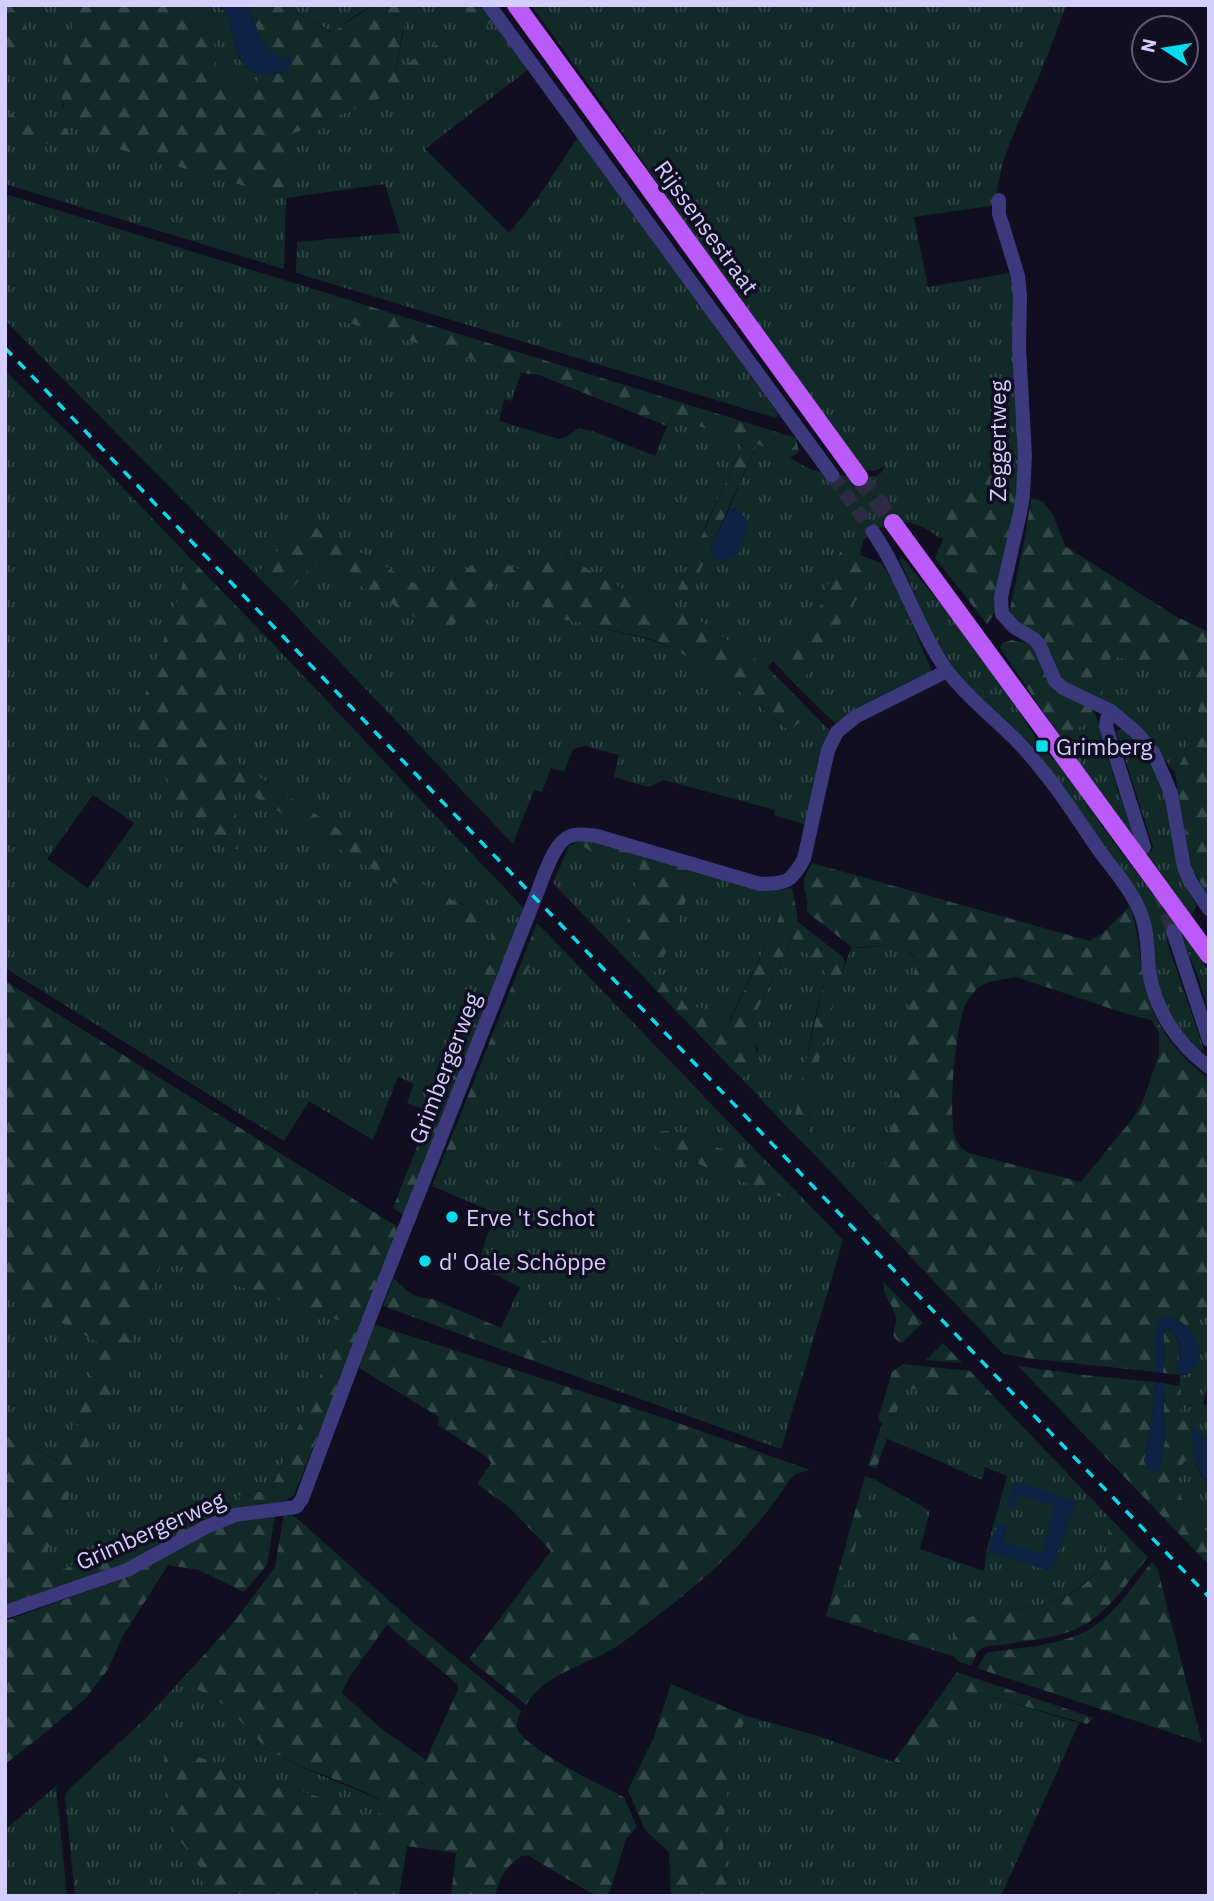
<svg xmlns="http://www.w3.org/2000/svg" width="1214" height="1901" viewBox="0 0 1214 1901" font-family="'IBM Plex Sans',sans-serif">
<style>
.grass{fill:url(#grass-tufts);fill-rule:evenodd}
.forest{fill:url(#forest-firs);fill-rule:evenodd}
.water{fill:#0e2344}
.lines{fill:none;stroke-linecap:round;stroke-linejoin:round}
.minor-tunnel{stroke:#2d2b41;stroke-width:14;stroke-dasharray:14 7;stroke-linecap:butt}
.major-tunnel{stroke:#2d2b41;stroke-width:18;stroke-dasharray:18 9;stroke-linecap:butt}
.minor{stroke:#3c3a7d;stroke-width:14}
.major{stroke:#bb5af9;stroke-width:18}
.rail{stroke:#09dbef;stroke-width:3.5;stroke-dasharray:10 9;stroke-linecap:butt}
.poi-dot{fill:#09dbef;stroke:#100e20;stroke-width:2.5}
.labels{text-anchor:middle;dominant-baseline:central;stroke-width:7;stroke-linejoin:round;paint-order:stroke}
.street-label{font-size:23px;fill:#d3cefd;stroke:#100e20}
.poi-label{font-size:23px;fill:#d3cefd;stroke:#100e20;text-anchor:start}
</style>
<defs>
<pattern id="grass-tufts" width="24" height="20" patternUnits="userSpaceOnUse" patternTransform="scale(1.75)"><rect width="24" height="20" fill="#112a28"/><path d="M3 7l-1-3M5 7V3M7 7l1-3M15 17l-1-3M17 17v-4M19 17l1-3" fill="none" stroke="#334848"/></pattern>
<pattern id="forest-firs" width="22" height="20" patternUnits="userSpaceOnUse" patternTransform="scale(1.75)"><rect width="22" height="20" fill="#112a28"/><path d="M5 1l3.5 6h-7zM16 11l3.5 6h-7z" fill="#334848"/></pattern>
</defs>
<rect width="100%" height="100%" fill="#100e20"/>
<g class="grass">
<path d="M31 5H78L67 45 63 69 62 106 86 138 285 198 291 134 384 97 493 21 529 69 425 149 509 233 539 196 578 137 778 414 776 418 296 273 297 242 400 233 385 184 286 198 284 269 5 184V80L24 31Z"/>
<path d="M192 5H217L227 13 239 59 252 72 262 74C258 79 253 88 246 89 237 91 219 74 217 66 214 55 216 44 210 33 204 23 195 16 192 5Z"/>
<path d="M283 5H378C362 9 345 22 334 33Z"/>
<path d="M393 5H463L473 20 395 73 404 29 396 6Z"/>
<path d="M531 5H1066C1057 29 1049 53 1039 76 1024 112 994 167 997 205L914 217 928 287 1016 272 1021 462 978 479 956 485 941 537 939 538C915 516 884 517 863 541L846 542 844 545 821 605 773 661 767 667 685 611 652 606 558 552 529 575 500 562 485 560 432 593 315 527 295 532 256 575 5 320V194L346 299 340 320 514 372 521 373 511 401 504 399 499 421 559 439 568 436 579 428 595 432 655 456 671 417 744 441 705 527 689 595 711 547 712 554 725 560 738 552 741 539 746 529 736 509H729L757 444 790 458 810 469 828 474 854 477 876 476 882 472 885 465C874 474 868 471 855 467L602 103Z"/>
<path d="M5 371 105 469 191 559 131 740 161 755 169 794 172 797 223 846 231 849H238L233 783 457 921 498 915 501 905C495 906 489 908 483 908 463 908 444 896 427 887L242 766 231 757 229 688 235 664 252 622 531 916 507 931 493 934 489 942 491 961 431 1112 407 1103 414 1084 398 1077 373 1140 309 1101 284 1141 5 968ZM93 795 134 823 88 888 47 859Z"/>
<path d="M901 556 959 626 1004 688 1041 746 1034 752 964 684 940 646 933 638 900 560Z"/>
<path d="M316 563 324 564 427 625 462 617 496 584H505L516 590 533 601 553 618 578 622 651 640 672 647 752 700 790 731 801 718 818 719 837 738 817 828 774 815 775 810 664 780 648 787 614 777 619 755 585 746 573 749 564 772 551 768 542 792 534 790 513 844 282 601 310 567Z"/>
<path d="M881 563 896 587 933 674 843 731 798 687Z"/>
<path d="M1111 656 1191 672C1211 697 1190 749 1175 773L1141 727 1101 700Z"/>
<path d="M1092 709 1096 716 1117 788 1134 836 1150 853 1152 851 1153 846 1116 731 1124 728C1145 748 1160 773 1167 802 1176 842 1172 869 1197 905L1190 919 1061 738 1076 730Z"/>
<path d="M1042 748 1064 770 1104 829 1209 970V1014C1204 993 1187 935 1167 927V942L1204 1050 1199 1051 1181 1032 1166 1008 1157 986 1152 935 1036 753Z"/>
<path d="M578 842C594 857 619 861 640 866L624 938 657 974 698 869 764 886 777 904 780 915 729 1021C717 1012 702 1008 686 1006L680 997 657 974 649 983 553 883 569 846Z"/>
<path d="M546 932 772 1167 672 1131 788 1198 792 1187 843 1240 781 1449 550 1367 557 1347 555 1344 501 1328 520 1287 477 1266 495 1213 432 1186H439L442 1184 536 950Z"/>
<path d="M793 937 826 972 813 1026 792 1132 742 1079 753 1065 758 1049 747 1031Z"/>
<path d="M891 945 906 949 916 959C902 1046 894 1133 875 1219L808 1148C808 1098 820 1052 834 1004 839 985 844 965 852 947L861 948Z"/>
<path d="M163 1260 343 1322 271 1490 240 1495 241 1508 232 1511 228 1498 198 1507 118 1547 35 1580 94 1433 59 1461 5 1433V1293L102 1344 99 1419Z"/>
<path d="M1209 1305V1384L1207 1385 1203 1404 1209 1406V1442L1191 1425 1180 1418 1181 1389 1179 1386 1181 1375H1186L1199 1357C1193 1332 1186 1323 1209 1305Z"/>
<path d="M905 1388 965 1397 1003 1406 1107 1515C1110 1540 1108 1561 1089 1579 1052 1615 1008 1605 963 1619L950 1645 837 1609 874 1479 930 1511 920 1549 984 1571 987 1548 1007 1476 985 1467 982 1480 886 1438ZM1019 1495 1076 1501 1051 1571 988 1551 1008 1526 1003 1540 1005 1542 1041 1554 1056 1506Z"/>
<path d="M1195 1456C1197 1467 1198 1477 1209 1482V1533C1188 1517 1157 1469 1195 1456Z"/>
<path d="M181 1680C197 1691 217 1697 231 1711 245 1724 256 1742 273 1752 309 1773 349 1785 386 1803L373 1822 340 1804 287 1786 254 1783 240 1784 235 1781 226 1768 165 1745 166 1814 178 1838 200 1867 205 1896H75L65 1796 67 1791 144 1720Z"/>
<path d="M978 1693 1079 1723 1001 1896H729C715 1841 728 1769 746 1716L815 1735 908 1767Z"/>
<path d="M56 1786 67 1896H5V1830Z"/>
</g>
<g class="forest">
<path d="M5 5H31L24 31 5 80Z"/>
<path d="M78 5H192C195 16 204 23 210 33 216 44 214 55 217 66 219 74 237 91 246 89 253 88 258 79 262 74L282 73 281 59 265 46 246 5H283L333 33 341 26 371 7 396 6 403 11 405 19 395 72 473 20 463 5H482L493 21 384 97 292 134 286 198 98 143C39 121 66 50 78 5Z"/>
<path d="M11 113 68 129 63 148 6 132Z"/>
<path d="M346 299 796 438 799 452 790 458 757 444 689 596 677 592 744 441 671 417 667 426 539 375 514 372 339 320Z"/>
<path d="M1021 462 1019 502 996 611 987 624 935 558 943 540 941 537 956 484 978 479Z"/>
<path d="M1031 498 1043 502 1053 515 1065 546 1177 617 1209 632V896L1192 870 1175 773C1190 749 1211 697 1190 672L1111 656 1101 700 1061 680 1040 636 1009 614 1026 532Z"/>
<path d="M307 526 315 527 432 593C446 584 469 563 486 560 500 559 516 569 529 574 537 566 538 553 550 549L558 552 652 606 685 611 767 667 818 719 801 718 800 722 790 731 752 700 672 647 651 639 578 622 553 618 533 601 516 590 505 584H496C484 595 460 625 444 629 438 630 432 627 427 625L323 564 316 563 310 567 282 601 256 575 295 532Z"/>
<path d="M863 541 860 555 881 563 798 687 773 661 821 605 833 568 844 544 846 542Z"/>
<path d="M191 559 252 622 235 664 229 688 232 757 242 766 427 887C444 896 463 908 483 908 489 908 495 906 501 906 494 929 477 929 457 921L234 784 238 849H231L223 846 172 797 169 794 161 755 130 740Z"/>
<path d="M1012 640 1028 643 1032 646 1042 664 1092 709V717L1076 730 1061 738 1000 648 1003 643Z"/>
<path d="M593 840 698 869 657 974 680 997 686 1006 708 1009 730 1021 780 915 777 904 764 886 781 890 791 888 793 892 798 922 843 957 845 962C829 1027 808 1080 808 1148L792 1132 799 1094 826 972 792 938 747 1031C762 1054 758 1059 742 1079L649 983 657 974 624 938 640 866C619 861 594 857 578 842Z"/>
<path d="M812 863 1090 941 1104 932 1130 906C1139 934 1140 963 1147 992 1155 1028 1180 1057 1209 1079V1305C1197 1314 1191 1322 1194 1337 1186 1325 1178 1316 1162 1317L1156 1351 1155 1372 1026 1358 1003 1354 875 1219C894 1133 902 1046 916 959 902 937 873 949 852 947L807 912C809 888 796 889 812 863ZM1016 977 1124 1013 1151 1020 1159 1032V1054L1143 1101 1133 1118 1081 1182 969 1153C962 1149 958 1145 955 1137 948 1114 955 1025 966 1003 968 999 973 994 976 990 985 980 1003 980 1016 977Z"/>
<path d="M522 921 406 1217 393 1208 490 961C486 951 488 944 493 934L507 931Z"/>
<path d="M537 923 546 932 536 950 442 1184 439 1186H432Z"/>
<path d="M5 981 398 1227 399 1234 307 1463 294 1495 286 1501 241 1508 239 1495 271 1490 343 1322 163 1260 99 1420H96L78 1411 102 1344 5 1293Z"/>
<path d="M663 1131H672L772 1167 792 1187 787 1199 655 1147 653 1139 657 1133Z"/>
<path d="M394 1278C404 1290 416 1299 432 1299L501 1328 555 1344 557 1347 550 1367 383 1306Z"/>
<path d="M884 1282 923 1323 902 1343C885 1336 900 1327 895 1314 892 1303 881 1293 884 1282Z"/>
<path d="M373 1324 664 1418 810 1470 796 1474 791 1478C753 1536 712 1574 657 1616 645 1625 632 1636 619 1645 587 1666 547 1671 526 1705L469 1659 551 1551 509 1507 477 1484 491 1463 488 1458 438 1425 439 1417 359 1368Z"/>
<path d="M1166 1328 1174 1332C1181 1345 1180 1355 1177 1370L1181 1375 1163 1373 1164 1335Z"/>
<path d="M943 1343 962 1363 926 1360Z"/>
<path d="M903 1364 970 1371 1003 1406 965 1397 905 1388 876 1469 868 1466 882 1423 878 1419 892 1372Z"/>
<path d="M1018 1366 1084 1375 1155 1382 1152 1418 1144 1461 1159 1469 1165 1440 1163 1383 1179 1386 1181 1389 1180 1418 1191 1425 1195 1456C1157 1469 1188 1517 1209 1533V1565Z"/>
<path d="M73 1424 93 1431 94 1433 36 1579C64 1569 91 1559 118 1547 154 1530 189 1506 229 1498L232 1511 133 1563 5 1609V1433L58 1461Z"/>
<path d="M865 1476 874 1479 838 1609 950 1645 963 1619C1008 1605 1052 1615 1089 1580 1108 1561 1110 1540 1107 1515L1148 1557C1131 1578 1112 1607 1089 1622 1062 1640 1016 1642 984 1647L978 1651 971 1666 957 1661 955 1657 826 1616Z"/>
<path d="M284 1514 292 1515 299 1520 413 1622 521 1711C520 1715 516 1723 517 1727 519 1746 606 1788 624 1797L637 1827 626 1839 611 1888 607 1895H599L589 1892 529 1856H522C506 1865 499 1879 495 1896H451L456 1853 407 1846 399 1896H205L200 1867 178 1838 166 1814 164 1745 219 1764 226 1768 235 1781 239 1784 254 1783 287 1786 340 1804 373 1822 386 1803C351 1782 309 1773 273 1752 256 1742 245 1724 231 1711 217 1697 197 1691 181 1680L234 1622 275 1567ZM387 1625 457 1684 458 1689 426 1760 379 1727 342 1693 350 1676Z"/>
<path d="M275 1515 267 1565 244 1592 199 1570 168 1565 123 1636 108 1669 86 1698 40 1737 5 1764V1621L110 1583 229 1522Z"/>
<path d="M1152 1562 1157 1567 1202 1743 977 1668 986 1653C1019 1647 1065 1646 1093 1627 1117 1611 1134 1584 1152 1562Z"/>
<path d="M957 1672 1094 1718 1087 1724 978 1693 908 1767 894 1761Z"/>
<path d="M671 1684 746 1716C728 1769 715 1841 729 1896H671L669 1852 645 1830 628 1790 654 1737Z"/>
</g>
<g class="water">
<path d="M217 5H246L265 46 281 58 291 57C291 65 289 72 280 73 241 80 239 59 231 28 229 24 229 16 226 13 224 10 220 8 217 5Z"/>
<path d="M729 509C740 509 745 515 748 525L741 538 743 543 739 545 741 553 738 552 734 557H732L725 560 716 559 712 554 711 547Z"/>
<path d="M1167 1316C1185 1319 1201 1339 1199 1358 1199 1364 1194 1369 1191 1373L1181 1375 1177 1370C1180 1355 1183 1336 1168 1328L1164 1330V1335L1163 1373 1155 1372V1326L1158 1319Z"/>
<path d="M1155 1382 1163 1383 1165 1440 1159 1469 1153 1472 1147 1469 1144 1461 1152 1418Z"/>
<path d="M1191 1425 1209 1442V1482C1194 1475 1192 1441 1191 1425Z"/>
<path d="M1015 1481 1076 1501 1051 1572 988 1551 998 1523 1008 1526 1003 1539 1005 1542 1041 1553 1055 1506 1019 1495 1013 1508 1006 1506Z"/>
</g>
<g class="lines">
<g class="minor-tunnel">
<path d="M832 475 873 532"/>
<path d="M1160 893 1173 931"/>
</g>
<path class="major-tunnel" d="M859 477 893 523"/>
<g class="minor">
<path d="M489 5 832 475"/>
<path d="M999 200V214L1018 276 1020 296 1019 347 1025 456 1023 495 1020 513 1001 597 1002 614 1014 627 1034 639 1040 646 1055 681 1063 688 1111 711 1137 733 1154 754 1171 793 1184 867 1190 881 1209 909"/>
<path d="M873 532C903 576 917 629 948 672 968 698 993 717 1016 740 1047 772 1071 809 1096 846 1110 866 1128 885 1138 907 1148 927 1147 949 1149 970 1154 1009 1178 1045 1209 1067"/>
<path d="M1111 711 1107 719 1106 726 1144 847"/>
<path d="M1173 931 1209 1040"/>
<path d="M5 1612 127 1570 206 1527 235 1515 296 1507 302 1499 370 1317 535 898C542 882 553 842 570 836 578 833 588 835 597 836L760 884C787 883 790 883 804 859L828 750 837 732 855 717 947 671"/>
</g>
<g class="major">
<path d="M516 5 859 477"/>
<path d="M893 523 1209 955"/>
</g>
<path class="rail" d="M5 348 1209 1597"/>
</g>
<g class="poi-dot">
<rect x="1035" y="739" width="14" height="14" rx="3.5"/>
<circle cx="452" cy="1217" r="7"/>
<circle cx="425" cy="1261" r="7"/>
</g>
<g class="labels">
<g class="street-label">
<text transform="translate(707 227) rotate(54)">Rijssensestraat</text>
<text transform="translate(997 441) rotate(-90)">Zeggertweg</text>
<text transform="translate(444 1068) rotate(-69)">Grimbergerweg</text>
<text transform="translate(150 1530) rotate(-24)">Grimbergerweg</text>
</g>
<g class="poi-label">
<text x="1056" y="746">Grimberg</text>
<text x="466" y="1217">Erve 't Schot</text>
<text x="439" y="1261">d' Oale Schöppe</text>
</g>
</g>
<rect width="1214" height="1901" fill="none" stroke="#d3cefd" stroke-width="14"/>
<g transform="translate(1165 49) rotate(282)"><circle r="33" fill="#100e20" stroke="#5e5b78" stroke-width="2"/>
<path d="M0-5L12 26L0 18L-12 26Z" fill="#09dbef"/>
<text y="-10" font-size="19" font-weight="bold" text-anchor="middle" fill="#d3cefd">N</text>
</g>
</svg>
